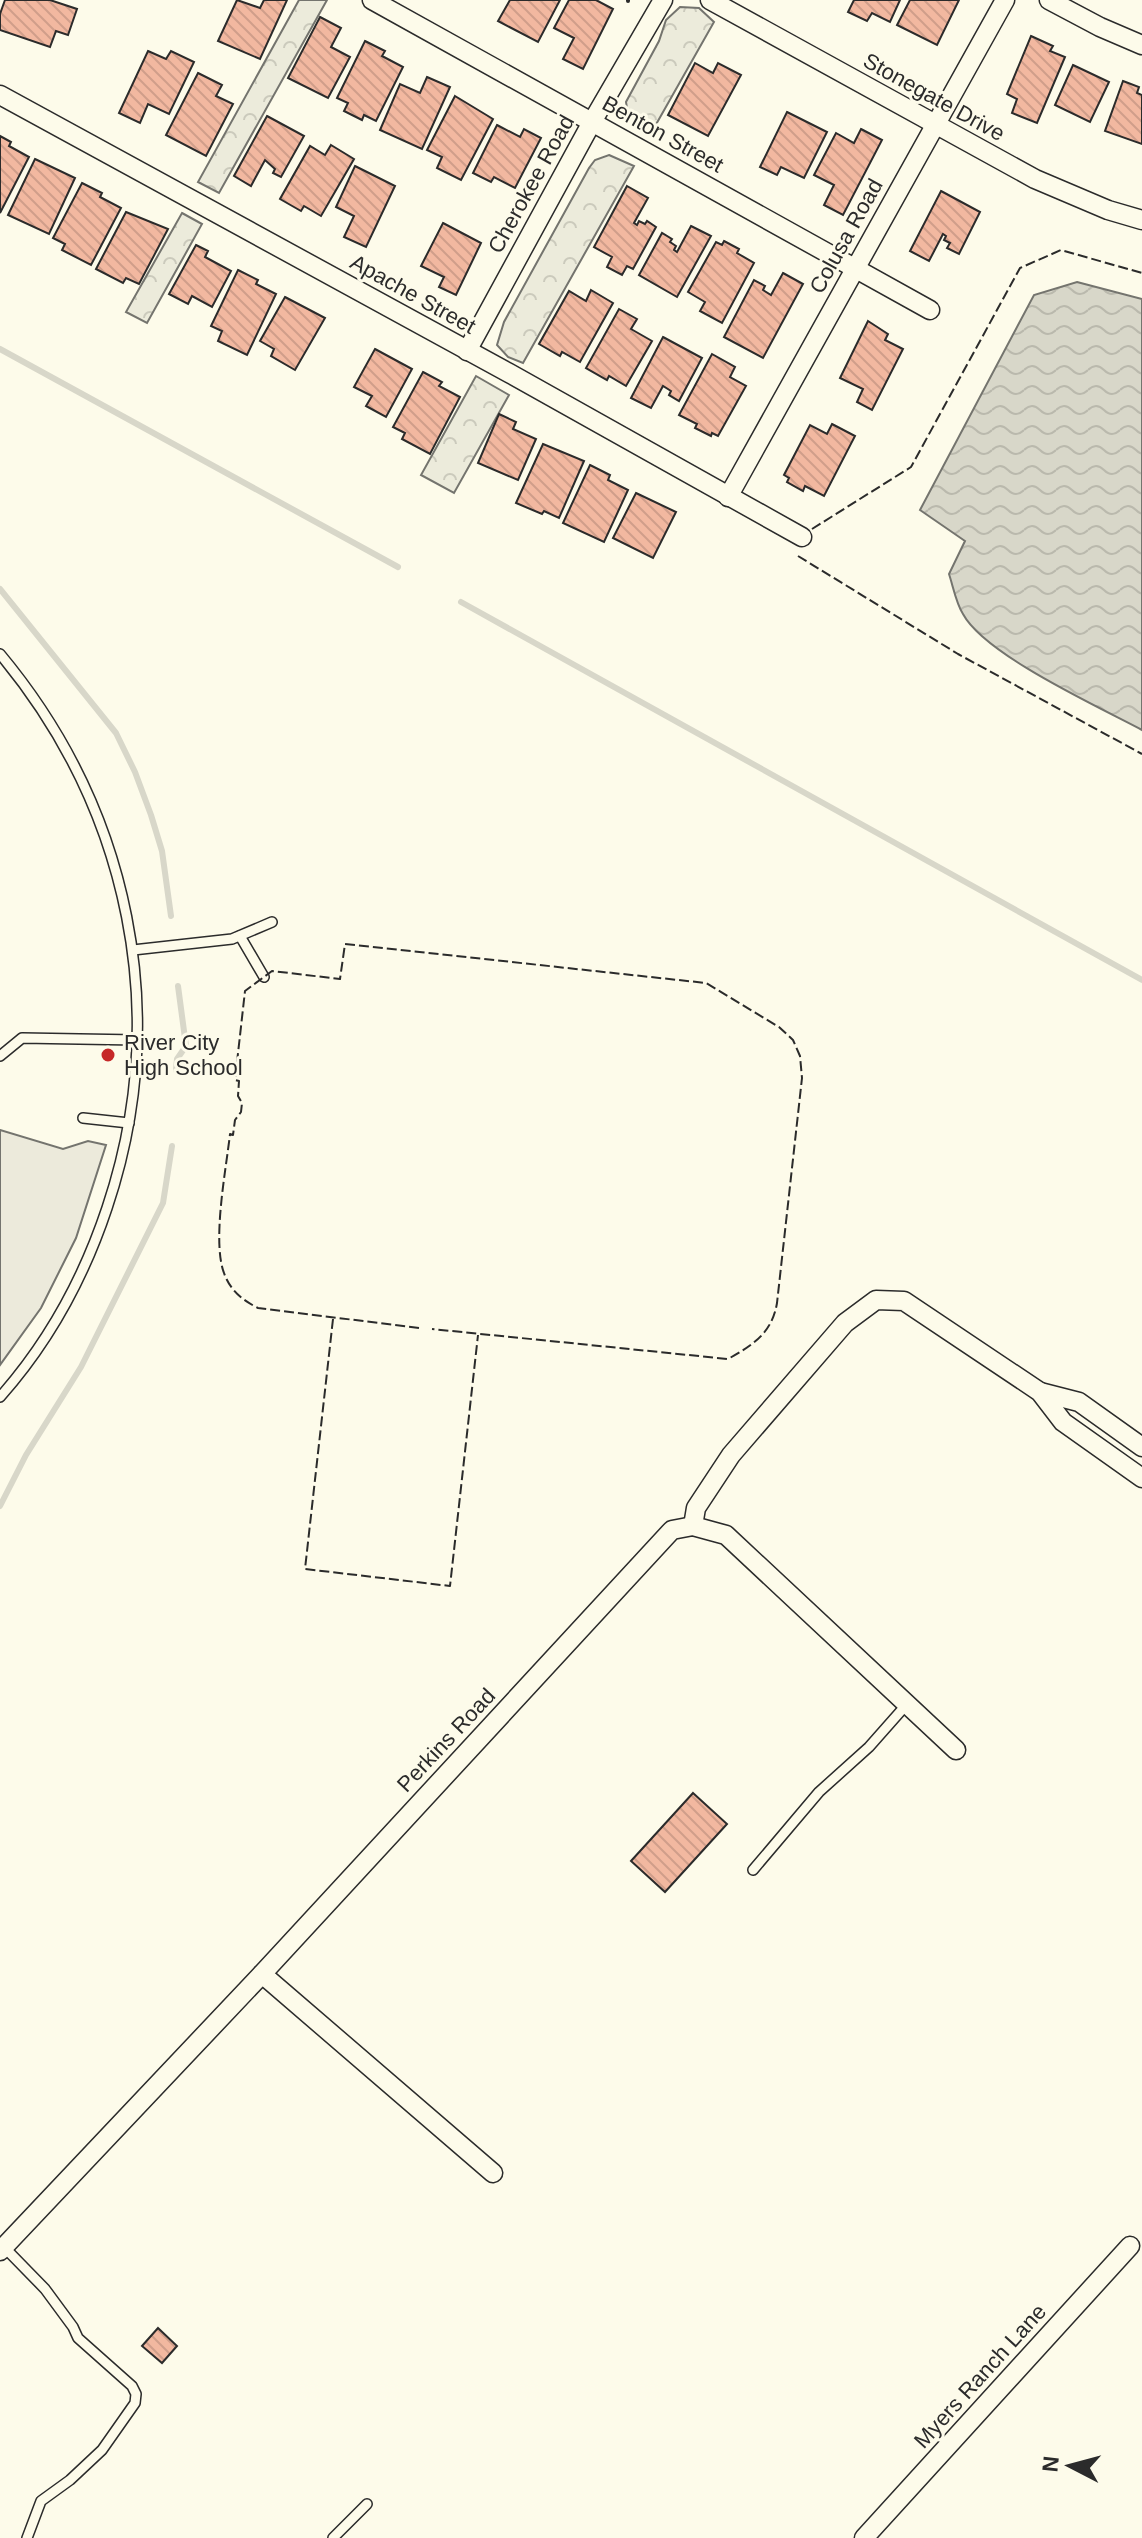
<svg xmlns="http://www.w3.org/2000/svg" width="1142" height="2538" viewBox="0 0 1142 2538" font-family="Helvetica,sans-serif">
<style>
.park{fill:url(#park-crowns);stroke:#74746e;stroke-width:2}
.parking{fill:#eceadb;stroke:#74746e;stroke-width:2}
.water{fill:url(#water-waves);stroke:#74746e;stroke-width:2}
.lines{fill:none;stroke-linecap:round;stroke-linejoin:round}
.stream{stroke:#d8d7c9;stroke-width:6}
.building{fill:url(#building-back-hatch);stroke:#2b2b2b;stroke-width:2}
.service-casing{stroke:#2b2b2b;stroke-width:12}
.minor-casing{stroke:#2b2b2b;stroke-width:21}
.service{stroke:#fdfbea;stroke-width:9}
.minor{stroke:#fdfbea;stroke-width:18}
.fence{stroke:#2b2b2b;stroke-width:2;stroke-dasharray:10 4;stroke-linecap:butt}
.wall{stroke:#2b2b2b;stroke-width:4}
.poi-dot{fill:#c62828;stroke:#fdfbea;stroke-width:3}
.labels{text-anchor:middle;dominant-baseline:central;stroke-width:6;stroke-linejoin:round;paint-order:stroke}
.street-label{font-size:22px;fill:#2b2b2b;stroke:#fdfbea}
.poi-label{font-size:22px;fill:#2b2b2b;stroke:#fdfbea;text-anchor:start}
</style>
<defs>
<pattern id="park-crowns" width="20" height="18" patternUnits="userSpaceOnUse" patternTransform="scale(2)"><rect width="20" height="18" fill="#ecebdb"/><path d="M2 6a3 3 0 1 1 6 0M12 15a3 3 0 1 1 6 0" fill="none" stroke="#cbcabc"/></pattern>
<pattern id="water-waves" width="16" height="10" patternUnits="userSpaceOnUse" patternTransform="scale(2)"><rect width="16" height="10" fill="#d8d7c9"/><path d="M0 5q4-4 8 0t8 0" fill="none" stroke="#bab9ad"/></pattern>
<pattern id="building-back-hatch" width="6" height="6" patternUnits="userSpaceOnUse" patternTransform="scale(2)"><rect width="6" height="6" fill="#f2b8a0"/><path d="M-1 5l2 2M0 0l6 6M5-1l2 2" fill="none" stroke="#d09e8a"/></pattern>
</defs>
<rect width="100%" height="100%" fill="#fdfbea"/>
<g class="park">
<path d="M299 0H327L219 193 198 182Z"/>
<path d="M680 7 699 8 714 22 650 135 629 121 626 102 659 41 666 20Z"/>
<path d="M609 155 634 166 523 363 508 357 497 345 504 322 589 168 595 160Z"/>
<path d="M182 213 202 224 147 323 126 312Z"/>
<path d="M476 376 509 395 454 493 421 475Z"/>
</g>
<path class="parking" d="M0 1130 63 1149 88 1141 106 1145 76 1238 41 1308 0 1365Z"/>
<path class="water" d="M1077 282 1142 299V730C1099 707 985 655 963 614 956 603 953 586 949 574L965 541 920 510 1034 295Z"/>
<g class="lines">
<g class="stream">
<path d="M0 349 398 567"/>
<path d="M0 589 116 733 135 772 151 815 162 851 171 916"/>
<path d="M461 602 1142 980"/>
<path d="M176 1070 177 1059 186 1046 178 986"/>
<path d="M0 1506 26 1455 81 1367 163 1203 172 1146"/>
</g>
</g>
<g class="building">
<path d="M5 0H50L77 9 68 35 56 31 50 47 0 30V14Z"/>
<path d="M237 0 260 8 264 0H287L260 59 218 41Z"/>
<path d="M510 0H560L538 42 498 21Z"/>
<path d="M569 0H596L613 9 583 69 563 59 574 38 554 28Z"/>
<path d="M854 0H900L890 22 872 13 867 21 848 12Z"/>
<path d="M910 0H959L937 45 897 25Z"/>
<path d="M320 17 341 28 331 47 350 57 328 98 288 78Z"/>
<path d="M1031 36 1053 46 1050 51 1065 57 1037 123 1012 113 1017 99 1007 94Z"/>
<path d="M365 41 385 51 382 56 403 67 376 121 364 115 362 120 344 111 348 103 337 98Z"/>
<path d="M148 51 166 59 171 51 194 62 169 114 148 104 140 123 119 113Z"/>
<path d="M695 63 713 73 718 63 741 75 708 136 668 115Z"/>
<path d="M1073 65 1109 82 1090 122 1055 105Z"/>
<path d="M198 73 222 85 216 96 233 104 206 156 166 135Z"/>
<path d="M427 77 450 87 422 149 380 130 400 84 420 93Z"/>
<path d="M1123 81 1139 87 1137 93 1142 95V144L1105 131Z"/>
<path d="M455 96 493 119 461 180 437 168 442 157 427 150Z"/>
<path d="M787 112 827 132 804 178 781 167 777 175 760 167Z"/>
<path d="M267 116 304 136 281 177 273 173 275 169 265 160 251 186 234 176Z"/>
<path d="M497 125 520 137 524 129 541 138 515 188 494 177 491 182 473 173Z"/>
<path d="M861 129 882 140 843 215 824 205 834 185 814 175 836 133 854 143Z"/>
<path d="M0 136 11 142 9 146 29 157 0 213Z"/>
<path d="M331 145 354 159 321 216 304 206 301 211 280 199 310 146 325 155Z"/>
<path d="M35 159 75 178 49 234 8 215Z"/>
<path d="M355 166 395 186 366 247 344 237 354 216 336 207Z"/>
<path d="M82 183 102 193 100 197 121 208 91 265 62 250 65 244 53 238Z"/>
<path d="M627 186 648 198 634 223 637 225 639 221 645 224 647 221 656 227 633 269 627 266 622 275 607 267 612 257 594 247Z"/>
<path d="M941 191 980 212 959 254 947 248 950 243 944 240 946 236 943 234 929 261 910 251Z"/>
<path d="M126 212 168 229 139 284 126 278 123 283 96 269Z"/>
<path d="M443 223 481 243 456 295 439 287 444 277 421 266Z"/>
<path d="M691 226 711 236 677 297 639 275 662 233 672 239 670 242 676 246 674 250 677 252Z"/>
<path d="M724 241 739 249 737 253 754 263 722 323 700 311 705 302 688 292 716 242 722 245Z"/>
<path d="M196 245 208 251 205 257 231 271 212 307 192 296 188 304 169 294Z"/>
<path d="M238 270 258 280 256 284 276 294 247 355 218 341 222 331 211 326Z"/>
<path d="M783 273 803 284 763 358 724 337 754 280 765 286 763 290 771 295Z"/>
<path d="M591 290 613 303 580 362 562 352 560 356 539 344 569 291 586 301Z"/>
<path d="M285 297 325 318 295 370 271 356 274 349 260 341Z"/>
<path d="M619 309 637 319 631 329 652 341 626 386 609 376 607 380 586 368Z"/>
<path d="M868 321 888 334 885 340 903 349 872 410 857 402 863 389 840 378Z"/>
<path d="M663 337 702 358 679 401 669 395 671 391 663 386 651 408 631 398Z"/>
<path d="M375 349 412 369 386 417 366 406 372 396 354 387Z"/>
<path d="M712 354 735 367 730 377 746 386 718 436 712 433 711 436 695 428 697 424 679 415Z"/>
<path d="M423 372 442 382 439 386 460 397 430 454 402 439 405 433 393 427Z"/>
<path d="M499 414 516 422 513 429 536 439 518 480 478 463Z"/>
<path d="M832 424 855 436 824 496 805 486 803 491 787 482 789 478 784 475 810 425 827 434Z"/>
<path d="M543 444 584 461 559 518 544 511 542 514 516 503Z"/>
<path d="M590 465 610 475 608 480 628 490 604 542 563 523Z"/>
<path d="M636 493 676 512 653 558 613 538Z"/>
<path d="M693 1793 727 1824 665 1892 631 1861Z"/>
<path d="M158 2328 177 2346 162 2363 142 2346Z"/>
</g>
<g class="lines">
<g class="service-casing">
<g id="service">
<path d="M0 654C130 810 172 1014 107 1208 84 1277 48 1343 0 1397"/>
<path d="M240 936 264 977"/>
<path d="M133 950 232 939 272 922"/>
<path d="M0 1056 22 1038 137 1040"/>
<path d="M83 1118 129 1123"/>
<path d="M753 1870 819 1792 869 1747 907 1704"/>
<path d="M4 2247 45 2289 73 2327 78 2338 132 2386 136 2394 135 2403 102 2450 70 2480 41 2501 27 2538"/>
<path d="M333 2538 367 2504"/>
</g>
</g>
<g class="minor-casing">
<g id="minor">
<path d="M372 0 930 310"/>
<path d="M710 0 1035 179 1108 210 1142 220"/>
<path d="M1049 0 1100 27 1142 45"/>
<path d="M0 95 509 373 802 537"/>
<path d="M467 351 592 122 663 0"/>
<path d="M728 497 1005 0"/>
<path d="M1040 1392 1079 1402 1142 1447"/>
<path d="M693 1526 696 1508 731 1455 845 1323 876 1300 904 1301 1040 1392 1063 1422 1142 1478"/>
<path d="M262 1974 493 2173"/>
<path d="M0 2251 262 1974 672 1530 693 1526 726 1535 956 1750"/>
<path d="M864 2538 1130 2246"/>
</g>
</g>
<use href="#service" class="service"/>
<use href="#minor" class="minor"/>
<g class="fence">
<path d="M812 529 911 467 1020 268 1061 250 1142 273"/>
<path d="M798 556 958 654 1142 754"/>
<path d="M333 1319 305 1569 450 1586 478 1335"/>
<path d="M419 1328 258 1308C242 1300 230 1290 224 1273 212 1241 226 1170 230 1134L233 1135 235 1120 241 1112 242 1103 238 1096 239 1081 235 1080 245 991 272 971 340 979 345 944 706 983 779 1027 793 1040 800 1056 802 1078 777 1303C772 1333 753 1345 728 1359L432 1329"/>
</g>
<path class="wall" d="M628 0V1"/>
</g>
<circle class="poi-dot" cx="108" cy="1055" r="8"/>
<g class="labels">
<g class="street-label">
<text transform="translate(934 97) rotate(29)">Stonegate Drive</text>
<text transform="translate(663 134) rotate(29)">Benton Street</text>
<text transform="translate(531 184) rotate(-61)">Cherokee Road</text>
<text transform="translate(846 236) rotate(-61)">Colusa Road</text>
<text transform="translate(413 294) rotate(29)">Apache Street</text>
<text transform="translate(446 1740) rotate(-47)">Perkins Road</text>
<text transform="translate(980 2376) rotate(-48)">Myers Ranch Lane</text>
</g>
<g class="poi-label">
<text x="124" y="1042">River City<tspan x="124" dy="25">High School</tspan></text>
</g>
</g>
<g transform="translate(1070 2466) rotate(276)" stroke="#fdfbea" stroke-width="6" paint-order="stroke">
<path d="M0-6L14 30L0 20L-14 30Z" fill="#2b2b2b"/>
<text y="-12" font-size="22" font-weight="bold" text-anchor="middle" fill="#2b2b2b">N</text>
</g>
</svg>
